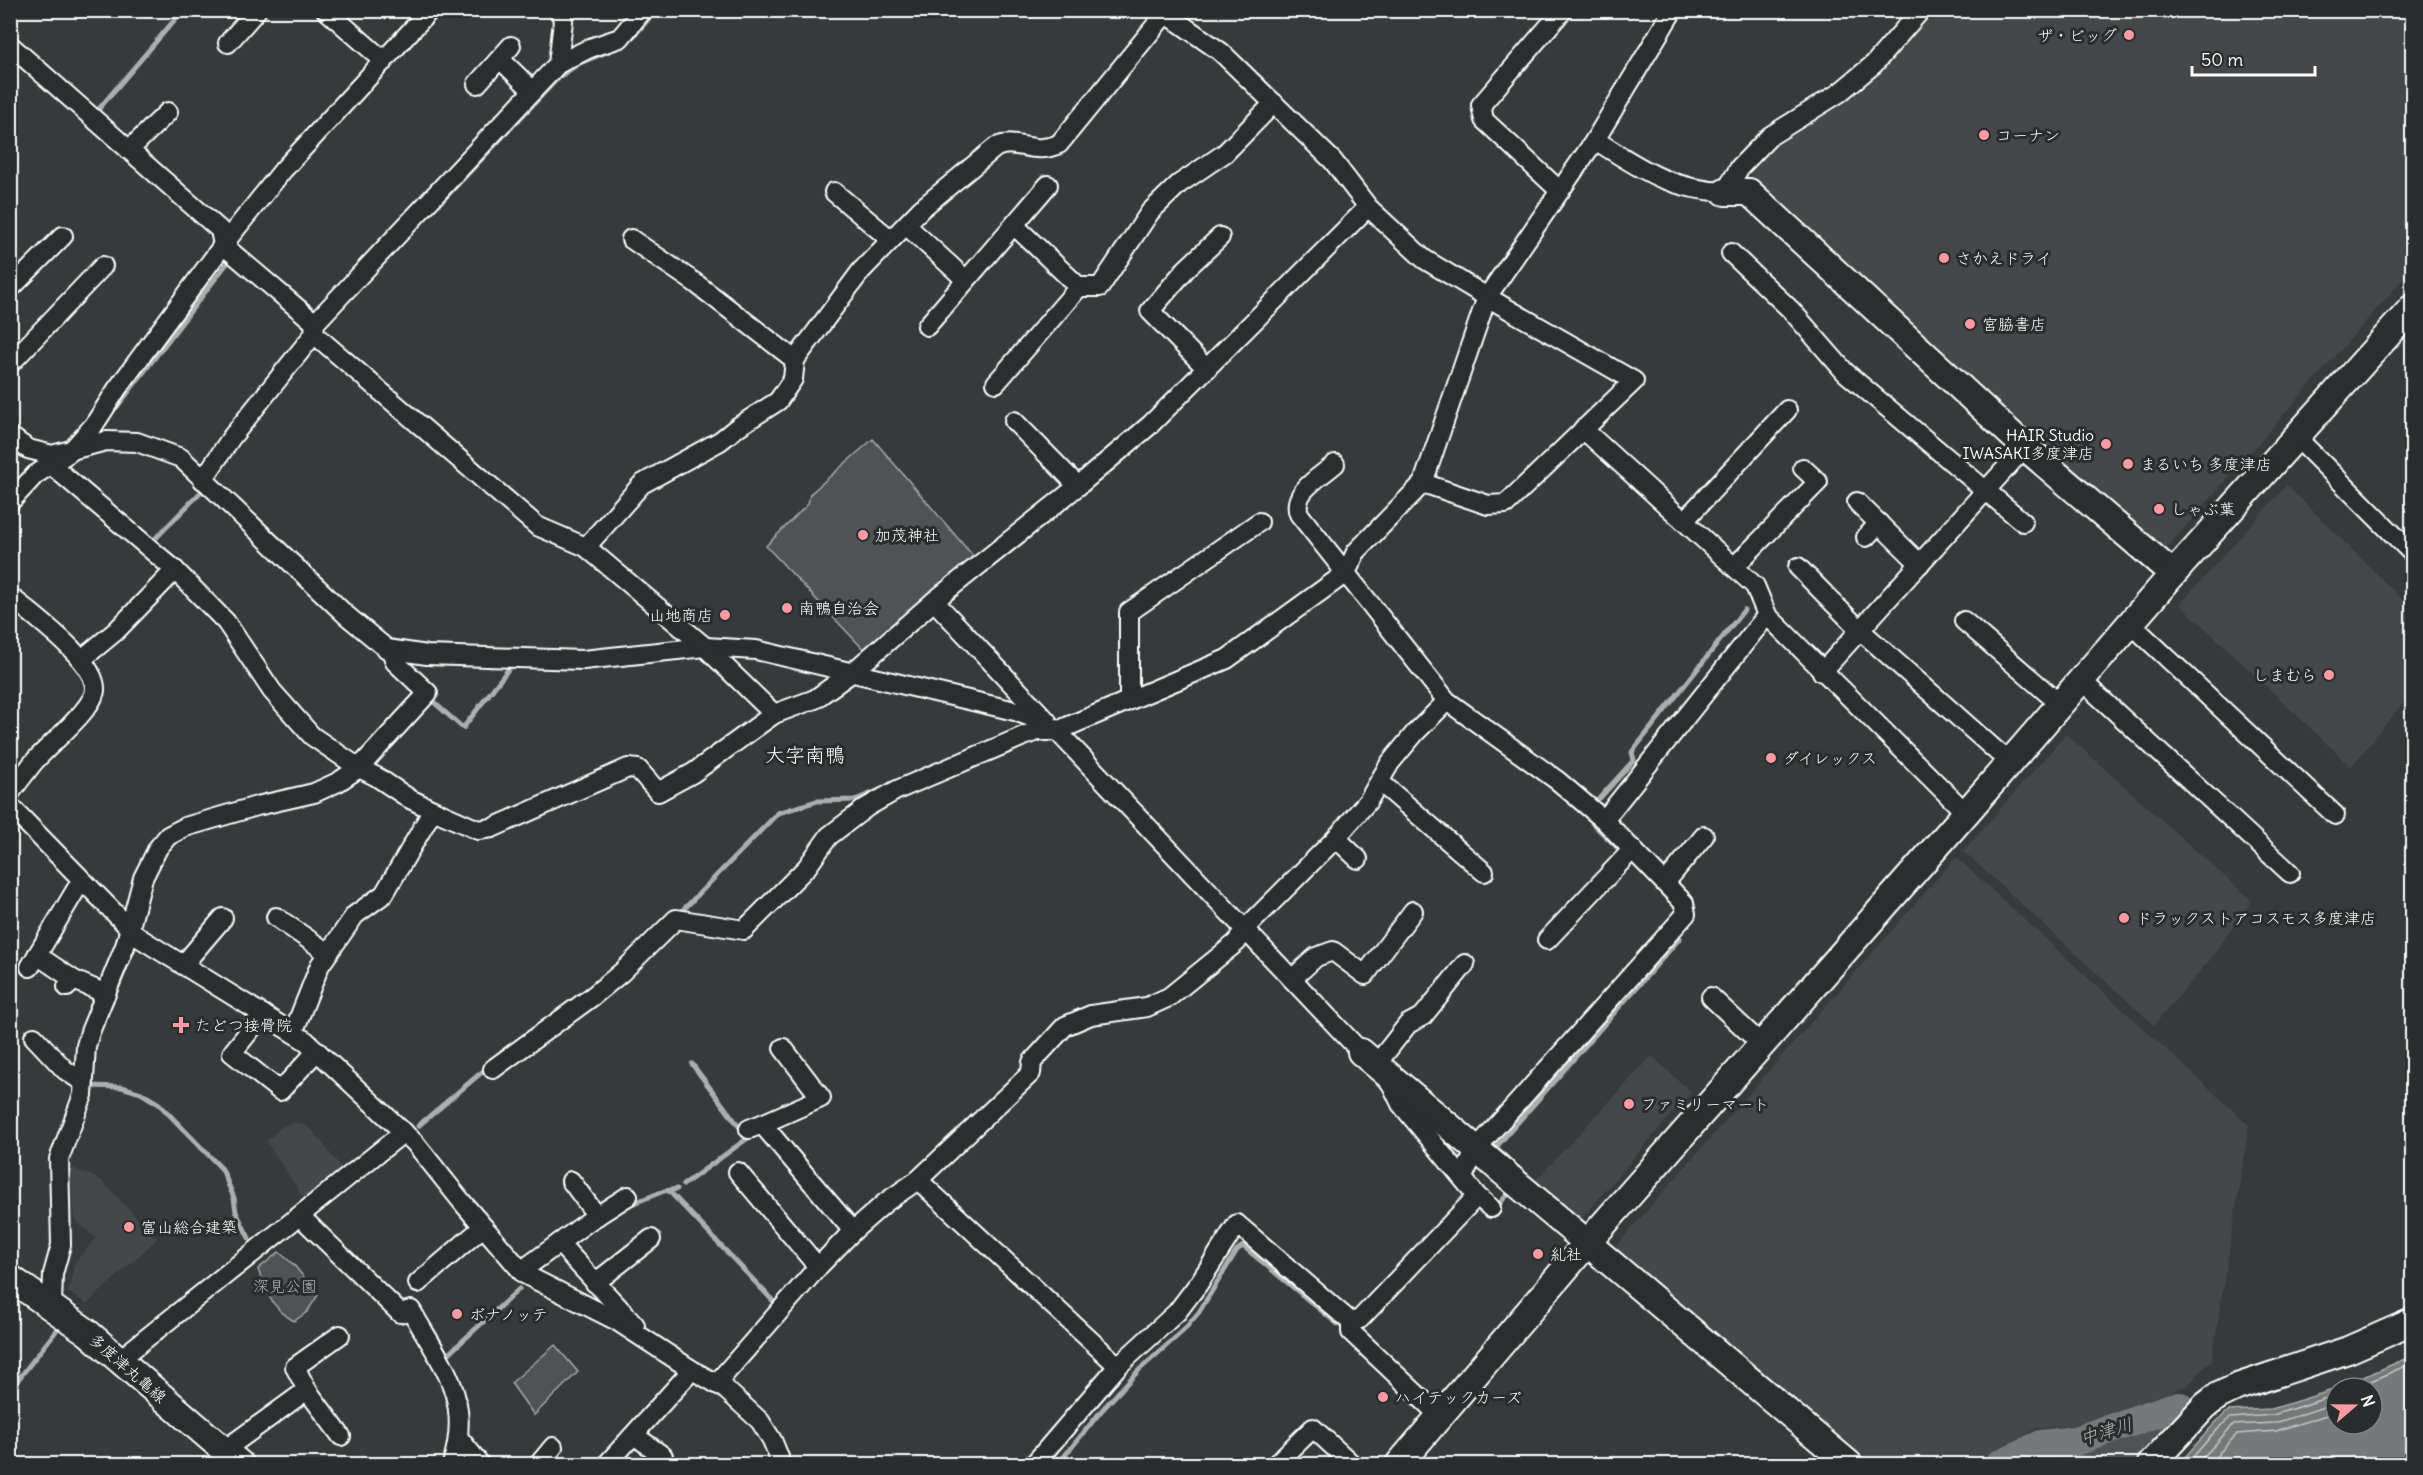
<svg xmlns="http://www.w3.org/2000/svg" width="2423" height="1475" viewBox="0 0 2423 1475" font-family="Delius,'Klee One',sans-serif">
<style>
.built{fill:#444748}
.green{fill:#505354;stroke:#a8a9aa;stroke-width:1.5}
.water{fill:#767879;stroke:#adaeaf;stroke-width:1.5}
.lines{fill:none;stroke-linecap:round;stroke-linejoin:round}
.shore{stroke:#c8c9c9;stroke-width:1.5}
.stream{stroke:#adaeaf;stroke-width:5}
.river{stroke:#767879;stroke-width:30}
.street-casing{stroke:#fff;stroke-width:22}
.secondary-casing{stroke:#fff;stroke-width:30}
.street{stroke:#2a2d2e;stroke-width:18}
.secondary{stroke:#2a2d2e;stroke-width:26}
.poi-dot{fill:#ff9aa2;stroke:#2a2d2e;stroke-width:2}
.labels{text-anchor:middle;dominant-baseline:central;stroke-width:6;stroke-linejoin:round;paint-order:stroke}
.poi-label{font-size:16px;fill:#fff;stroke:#2a2d2e;text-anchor:start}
.park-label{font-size:16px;fill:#b0b2b2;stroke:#2a2d2e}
.street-label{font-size:16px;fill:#fff;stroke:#2a2d2e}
.water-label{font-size:18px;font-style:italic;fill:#b4b5b5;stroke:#2a2d2e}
.quarter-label{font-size:20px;fill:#fff;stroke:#2a2d2e}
</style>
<rect width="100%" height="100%" fill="#373a3b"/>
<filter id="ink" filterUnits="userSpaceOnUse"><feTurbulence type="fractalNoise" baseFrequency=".0167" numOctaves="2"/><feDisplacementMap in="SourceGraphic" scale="12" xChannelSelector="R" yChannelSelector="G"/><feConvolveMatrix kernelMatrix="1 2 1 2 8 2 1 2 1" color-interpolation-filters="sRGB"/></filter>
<g filter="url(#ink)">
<g class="built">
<path d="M1933 11H2412V269L2164 551 1912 331 1843 260 1752 179 1751 171 1774 147 1872 78Z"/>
<path d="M2287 485 2412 609V692L2351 767 2180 604Z"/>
<path d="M2066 734 2252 901 2209 961 2154 1025 1963 851Z"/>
<path d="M1956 857 2249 1125 2212 1360 2187 1386 2072 1426 2038 1428 1969 1464H1869L1615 1247Z"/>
<path d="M1652 1056 1691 1092 1580 1220 1535 1181Z"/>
<path d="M294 1122 303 1124 313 1131 345 1172 308 1205 266 1141 282 1127Z"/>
<path d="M70 1167 101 1180 157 1239 87 1304 68 1292 75 1262 96 1238 74 1219Z"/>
</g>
<g class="green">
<path d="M873 439 973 556 867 653 766 546 808 504 810 494Z"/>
<path d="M279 1252 294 1265 318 1295 307 1312 294 1321C273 1309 265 1292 258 1269Z"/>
<path d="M555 1345 578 1372 534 1415 511 1383Z"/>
<path d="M2174 1412 2184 1416 2141 1464H2010L2052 1449 2076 1446Z"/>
</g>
<path class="water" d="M2412 1356V1464H2179L2214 1424 2228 1411 2272 1409 2336 1389V1424H2372V1388H2338Z"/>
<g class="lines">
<g class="shore">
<path d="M2355 1388 2412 1363"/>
<path d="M2187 1464 2218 1428 2230 1418 2273 1415 2336 1395"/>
<path d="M2197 1464 2233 1425 2275 1423 2336 1403"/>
<path d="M2209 1464 2237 1434 2276 1431 2336 1412"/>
</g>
<g class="stream">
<path d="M627 42 636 34 656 10"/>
<path d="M97 111 183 10"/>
<path d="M443 200 559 77 580 63 619 47"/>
<path d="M117 407 228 262"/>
<path d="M150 544 201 492"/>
<path d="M427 700 429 698 463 728 513 663"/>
<path d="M1597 801 1634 760 1632 752 1744 610"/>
<path d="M1592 823 1624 854"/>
<path d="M677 916 778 813 817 801 855 800 882 789"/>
<path d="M102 1025 135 946"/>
<path d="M692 1064 744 1133"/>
<path d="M89 1086 122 1087 141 1093 159 1104 222 1169 234 1198 236 1212 249 1238"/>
<path d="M418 1126 482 1072"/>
<path d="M1520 1171 1496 1147 1680 938"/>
<path d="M683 1185 748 1138"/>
<path d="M669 1191 776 1304"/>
<path d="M1495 1204 1497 1207 1510 1191"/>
<path d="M629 1205 664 1191 677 1189"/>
<path d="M444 1358 519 1289"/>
<path d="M10 1390 56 1331"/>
<path d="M1058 1464 1102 1410 1139 1370 1183 1331 1199 1312 1237 1250 1243 1246 1339 1325"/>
</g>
<path class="river" d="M2000 1464 2041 1445 2075 1441 2171 1408 2180 1407"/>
<g class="street-casing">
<g id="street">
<path d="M326 10 384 61"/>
<path d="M1161 10 1221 52 1333 161 1368 207 1424 259 1487 297 1634 381 1506 504 1488 505 1423 483"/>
<path d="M228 43 257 10"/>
<path d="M10 45 220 230 223 245 315 323"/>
<path d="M500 59 533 91"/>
<path d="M558 64 590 48 620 38 643 10"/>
<path d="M477 84 511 46"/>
<path d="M1595 140C1642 169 1667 189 1725 192L1740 167 1770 136 1839 93 1874 64 1921 10"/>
<path d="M129 150 168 112"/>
<path d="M1560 191 1484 120 1481 105 1563 10"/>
<path d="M834 192 891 240"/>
<path d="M906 225 966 280"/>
<path d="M1014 225 1079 287H1100L1150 212 1179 184 1225 153 1274 103"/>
<path d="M631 239 694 282 795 360"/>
<path d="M1731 253 1791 310 1845 372 2023 522"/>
<path d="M10 289 63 236"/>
<path d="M927 326 1048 185"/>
<path d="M10 364 103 266"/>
<path d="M1207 369 1150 311 1186 269 1220 237"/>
<path d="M996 383 1079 287"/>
<path d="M1014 421 1078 486"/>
<path d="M1583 429 1755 586 1767 615 1966 813"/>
<path d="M10 436 28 449 52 455 106 441 137 442 181 458 346 615 387 649 427 655 583 660 705 647 756 650 1015 711 1048 724 1057 731 1361 1052"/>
<path d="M2296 437 2412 553"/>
<path d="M50 464 175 570 226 622 272 691 312 736 359 768 428 693 395 662 391 650"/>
<path d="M1335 464C1320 477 1291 492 1299 514L1447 701 1558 781 1604 820 1684 903 1686 914 1476 1149 1463 1177"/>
<path d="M203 480 231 438 314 334 315 323 558 64 563 21 560 10"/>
<path d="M10 502 35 475 70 452 94 425 117 389 223 245 283 170 430 10"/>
<path d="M1857 502 1920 564"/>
<path d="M1684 521 1787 410"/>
<path d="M1866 537 1879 523"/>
<path d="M586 547 642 484 720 441 739 426 778 401 793 379 795 360 861 271 921 209 996 147C1019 138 1032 156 1059 144L1165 14"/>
<path d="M1734 567 1818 482 1803 468"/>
<path d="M1798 567 1860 630 2010 763"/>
<path d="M10 596C32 615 97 661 95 690 94 709 46 747 33 763 25 773 18 783 10 793"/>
<path d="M934 601 1047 721"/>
<path d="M1964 621 2060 704"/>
<path d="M2130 623 2335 815"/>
<path d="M82 659 116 631 175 570"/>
<path d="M1822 672 2025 447"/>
<path d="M2081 680 2290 873"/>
<path d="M1129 699V612L1259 522"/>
<path d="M774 714 815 699 854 671 934 601 1078 486 1150 425 1368 207"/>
<path d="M1380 782 1484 872"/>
<path d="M10 806 138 937 306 1041 415 1143 462 1202 524 1274 617 1321 692 1370 724 1388 760 1421 772 1440 779 1457 778 1464"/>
<path d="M1604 820 1767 615"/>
<path d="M1336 838 1358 859"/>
<path d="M1665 883 1704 836"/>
<path d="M276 917 328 953"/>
<path d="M1547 940 1633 849"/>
<path d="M37 955 74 980"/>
<path d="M183 965 223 918"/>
<path d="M30 967 81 881"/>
<path d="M1292 979 1316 957 1333 951 1365 975 1413 911"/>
<path d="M67 987 74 980 106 994"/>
<path d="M1711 997 1762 1045"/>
<path d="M263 1014 232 1053 280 1091 317 1051"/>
<path d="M293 1033 320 965 355 915 384 894 433 810"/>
<path d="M34 1037 65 1070 83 1082"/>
<path d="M1376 1065 1408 1024 1423 1016 1465 964"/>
<path d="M493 1069 593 996 622 972 676 919 744 930 807 867 829 836 867 807 897 790 1026 735 1038 731H1057L1227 659 1346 573 1356 552 1423 483 1487 297 1595 140 1673 10"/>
<path d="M1389 1079 1401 1104 1477 1196 1491 1208"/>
<path d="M762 1124 821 1098 783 1048"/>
<path d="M749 1129 762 1124 853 1231"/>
<path d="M738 1172 818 1267"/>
<path d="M918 1180 1118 1366"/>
<path d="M571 1181 597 1216"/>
<path d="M300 1216 400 1313 411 1310C442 1365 473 1398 452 1464"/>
<path d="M559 1243 635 1325"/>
<path d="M521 1271 589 1221 628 1196"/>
<path d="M418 1283 483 1227"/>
<path d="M595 1283 651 1239"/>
<path d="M52 1305 53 1274 61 1245 59 1159 83 1095 86 1046 90 1032 125 946 143 878 158 848 168 836 185 827 257 806 314 793 338 782 359 768 377 777 410 799 433 810 478 830 492 828 628 768 638 769 658 792 693 773 774 714 705 647 586 547 537 526 314 334"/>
<path d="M1351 1322V1332L1441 1417"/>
<path d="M119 1360 404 1132"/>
<path d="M716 1384 818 1267 853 1231 886 1202 918 1180 1031 1073 1032 1062 1065 1026 1091 1015 1147 1007 1169 997 1237 942 1244 930 1336 838 1368 801 1390 763 1415 733 1447 701"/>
<path d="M307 1390 295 1367 340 1335"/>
<path d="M634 1435 663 1456"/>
<path d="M458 1437 480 1464"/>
<path d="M223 1451 307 1390 341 1436"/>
<path d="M539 1464 553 1447"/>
<path d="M607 1464 692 1370"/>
<path d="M1034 1464 1118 1366 1177 1312 1199 1283 1237 1224 1351 1322 1360 1319 1477 1196"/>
<path d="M1276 1464 1313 1428 1352 1464"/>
</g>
</g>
<g class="secondary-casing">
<g id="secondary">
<path d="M1725 192H1749L2025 447 2173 574"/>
<path d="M1361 1052 1849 1464"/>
<path d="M10 1278 87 1332 240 1464"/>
<path d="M1399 1464 1588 1242 1966 813 2173 574 2412 308"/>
<path d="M2151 1464 2205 1406 2218 1396 2237 1387 2348 1350 2412 1322"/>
</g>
</g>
<use href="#street" class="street"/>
<use href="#secondary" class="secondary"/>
</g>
</g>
<g class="poi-dot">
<circle cx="2129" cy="35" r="6"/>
<circle cx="1984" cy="135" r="6"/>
<circle cx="1944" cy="258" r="6"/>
<circle cx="1970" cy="324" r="6"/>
<circle cx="2106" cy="444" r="6"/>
<circle cx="2128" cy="464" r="6"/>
<circle cx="2159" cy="509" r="6"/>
<circle cx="863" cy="535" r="6"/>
<circle cx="787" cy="608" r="6"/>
<circle cx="725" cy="615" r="6"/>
<circle cx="2329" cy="675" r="6"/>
<circle cx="1771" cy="758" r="6"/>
<circle cx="2124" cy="918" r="6"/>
<path d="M178 1016h6v6h6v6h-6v6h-6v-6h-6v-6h6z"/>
<circle cx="1629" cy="1104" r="6"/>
<circle cx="129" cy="1227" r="6"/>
<circle cx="1538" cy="1254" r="6"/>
<circle cx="457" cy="1314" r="6"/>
<circle cx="1383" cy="1397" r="6"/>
</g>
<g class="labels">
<g class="poi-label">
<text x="2117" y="35" text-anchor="end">ザ・ビッグ</text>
<text x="1996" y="135">コーナン</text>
<text x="1956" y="258">さかえドライ</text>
<text x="1982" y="324">宮脇書店</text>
<text x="2094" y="435" text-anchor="end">HAIR Studio<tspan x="2094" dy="18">IWASAKI多度津店</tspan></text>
<text x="2140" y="464">まるいち 多度津店</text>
<text x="2171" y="509">しゃぶ葉</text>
<text x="875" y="535">加茂神社</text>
<text x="799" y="608">南鴨自治会</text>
<text x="713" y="615" text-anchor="end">山地商店</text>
<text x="2317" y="675" text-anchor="end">しまむら</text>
<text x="1783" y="758">ダイレックス</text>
<text x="2136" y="918">ドラックストアコスモス多度津店</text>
<text x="195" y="1025">たどつ接骨院</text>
<text x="1641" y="1104">ファミリーマート</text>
<text x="141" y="1227">富山総合建築</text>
<text x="1550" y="1254">糺社</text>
<text x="469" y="1314">ボナノッテ</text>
<text x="1395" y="1397">ハイテックカーズ</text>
</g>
<g class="park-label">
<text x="285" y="1286">深見公園</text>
</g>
<g class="street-label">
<text transform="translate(128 1368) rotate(41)">多度津丸亀線</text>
</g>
<g class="water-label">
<text transform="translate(2106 1431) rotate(-17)">中津川</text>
</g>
<g class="quarter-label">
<text x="805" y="754">大字南鴨</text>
</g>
</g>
<rect width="2423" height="1475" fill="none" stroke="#2a2d2e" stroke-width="36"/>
<rect x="18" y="18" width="2387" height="1439" fill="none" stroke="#fff" stroke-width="2" filter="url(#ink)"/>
<g transform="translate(2354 1406) rotate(70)"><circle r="28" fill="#2a2d2e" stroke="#7f8182" stroke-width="1.5"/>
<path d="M0-4.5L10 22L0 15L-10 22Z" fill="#ff9aa2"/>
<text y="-9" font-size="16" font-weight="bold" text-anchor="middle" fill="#ffffff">N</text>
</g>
<path d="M2192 66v9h123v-9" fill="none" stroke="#ffffff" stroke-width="3"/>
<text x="2201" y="66" font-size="18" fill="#ffffff" stroke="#2a2d2e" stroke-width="4.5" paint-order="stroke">50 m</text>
</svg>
